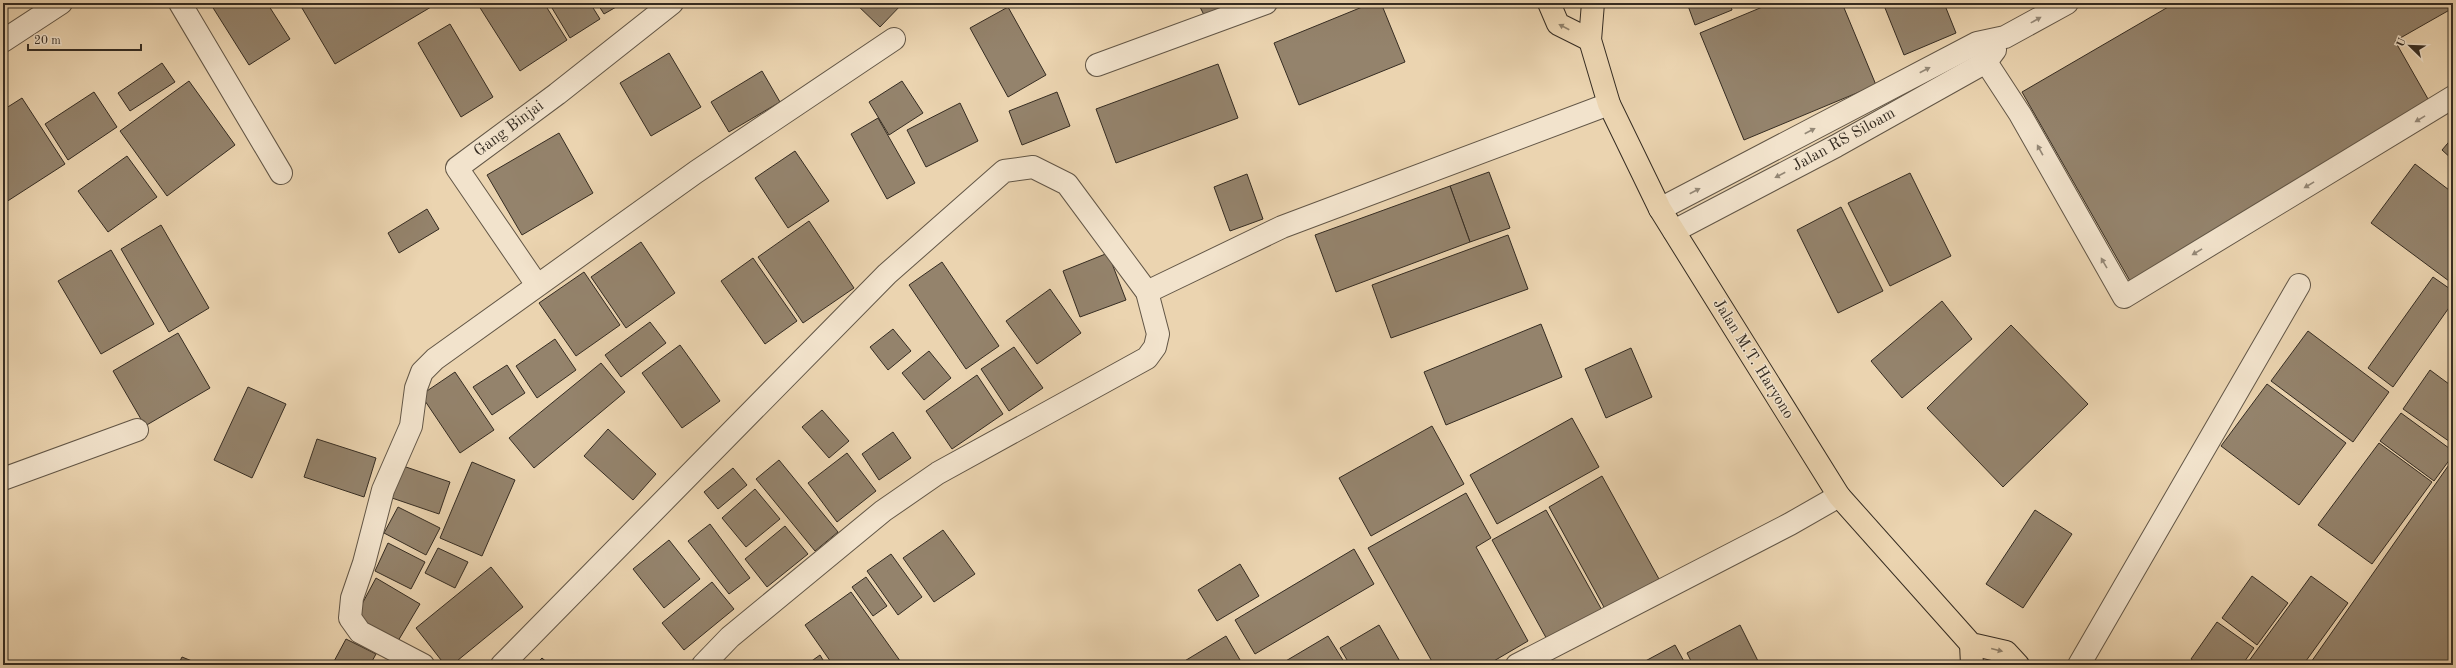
<svg xmlns="http://www.w3.org/2000/svg" width="2456" height="668" viewBox="0 0 2456 668" font-family="'Old Standard TT',serif">
<style>
.building{fill:#94836c;stroke:#352c22}
.lines{fill:none;stroke-linecap:round;stroke-linejoin:round}
.lane-casing{stroke:#625646;stroke-width:24}
.street-casing{stroke:#625646;stroke-width:24}
.primary-casing{stroke:#352c22;stroke-width:24}
.lane{stroke:#f2e3cc;stroke-width:22}
.street{stroke:#f2e3cc;stroke-width:22}
.primary{stroke:#ebd4b0;stroke-width:22}
.oneway{fill:#948877}
.oneway2{fill:#908069}
.labels{text-anchor:middle;dominant-baseline:central;stroke-width:3;stroke-linejoin:round;paint-order:stroke}
.street-label{font-size:16px;fill:#352c22;stroke:#f2e3cc}
</style>
<rect width="100%" height="100%" fill="#ebd4b0"/>
<filter id="stains"><feTurbulence type="fractalNoise" baseFrequency=".005" numOctaves="4"/><feColorMatrix values="0 0 0 0 .2 0 0 0 0 .09 0 0 0 0 .02 0 0 0 .5 -.17"/></filter>
<radialGradient id="worn" r=".72"><stop offset=".6" stop-color="#630" stop-opacity="0"/><stop offset="1" stop-color="#630" stop-opacity=".3"/></radialGradient>
<g class="building">
<path d="M210 3H267L290 39 249 65Z"/>
<path d="M299 3H428L431 7 335 64Z"/>
<path d="M477 3H544L567 40 520 71Z"/>
<path d="M549 3H590L600 19 570 38Z"/>
<path d="M597 3H623L604 14Z"/>
<path d="M855 3H903L880 27Z"/>
<path d="M1198 3H1229L1231 6 1206 19Z"/>
<path d="M1372 3H1381L1405 62 1299 105 1274 43Z"/>
<path d="M1687 3H1730L1732 10 1695 25Z"/>
<path d="M1772 3H1842L1876 85 1744 140 1700 33Z"/>
<path d="M1883 3H1944L1956 33 1904 55Z"/>
<path d="M2175 3H2453V8L2395 41 2432 106 2130 281 2022 92Z"/>
<path d="M1008 7 1046 75 1008 97 970 28Z"/>
<path d="M450 24 493 97 461 117 418 43Z"/>
<path d="M669 53 701 107 651 136 620 83Z"/>
<path d="M162 63 175 82 130 111 118 93Z"/>
<path d="M1218 64 1238 118 1116 163 1096 109Z"/>
<path d="M762 71 780 102 729 132 711 102Z"/>
<path d="M189 81 235 145 167 196 120 131Z"/>
<path d="M902 81 923 113 889 135 869 102Z"/>
<path d="M94 92 117 127 68 160 45 124Z"/>
<path d="M1057 92 1070 126 1022 145 1009 111Z"/>
<path d="M22 98 65 164 3 204V110Z"/>
<path d="M960 103 978 141 926 167 907 130Z"/>
<path d="M878 118 915 183 887 199 851 134Z"/>
<path d="M559 133 593 193 522 235 487 175Z"/>
<path d="M2453 137V160L2442 150Z"/>
<path d="M795 151 829 201 788 228 755 178Z"/>
<path d="M127 156 157 197 108 232 78 191Z"/>
<path d="M2415 164 2453 193V284L2371 223Z"/>
<path d="M1489 172 1510 228 1470 242 1450 186Z"/>
<path d="M1910 173 1951 256 1890 286 1848 203Z"/>
<path d="M1247 174 1263 219 1230 231 1214 187Z"/>
<path d="M1450 186 1470 242 1336 292 1315 235Z"/>
<path d="M1841 207 1883 291 1838 313 1797 230Z"/>
<path d="M427 209 439 229 399 253 388 233Z"/>
<path d="M809 221 854 288 803 323 758 257Z"/>
<path d="M161 225 209 308 169 332 121 249Z"/>
<path d="M1508 235 1528 289 1391 338 1372 285Z"/>
<path d="M641 242 675 293 626 328 591 277Z"/>
<path d="M111 250 154 324 101 354 58 281Z"/>
<path d="M1108 253 1126 300 1080 317 1063 271Z"/>
<path d="M753 258 797 321 765 344 721 281Z"/>
<path d="M942 262 999 346 966 369 909 285Z"/>
<path d="M584 272 620 325 576 356 539 303Z"/>
<path d="M2433 277 2453 291V302L2393 387 2368 368Z"/>
<path d="M1050 289 1081 333 1037 364 1006 321Z"/>
<path d="M1942 301 1972 339 1902 398 1871 361Z"/>
<path d="M650 322 666 343 621 377 605 355Z"/>
<path d="M1541 324 1562 377 1446 425 1424 372Z"/>
<path d="M2011 325 2088 404 2003 487 1927 408Z"/>
<path d="M893 329 911 351 888 370 870 347Z"/>
<path d="M2308 331 2389 392 2353 442 2271 381Z"/>
<path d="M178 333 210 388 145 426 113 371Z"/>
<path d="M555 339 576 370 537 398 516 366Z"/>
<path d="M680 345 720 401 682 428 642 373Z"/>
<path d="M1014 347 1043 388 1009 411 981 369Z"/>
<path d="M1631 348 1652 397 1606 418 1585 369Z"/>
<path d="M929 351 951 378 924 400 902 373Z"/>
<path d="M601 363 625 392 534 468 509 438Z"/>
<path d="M507 365 525 393 492 415 473 387Z"/>
<path d="M2430 370 2453 387V444L2403 409Z"/>
<path d="M455 372 494 430 460 453 421 395Z"/>
<path d="M977 375 1003 414 952 449 926 411Z"/>
<path d="M2267 384 2346 443 2299 505 2221 446Z"/>
<path d="M248 387 286 404 252 478 214 460Z"/>
<path d="M822 410 849 441 829 458 802 427Z"/>
<path d="M2401 413 2453 451V455L2434 481 2380 441Z"/>
<path d="M1572 418 1599 467 1497 524 1470 475Z"/>
<path d="M1432 426 1464 484 1371 536 1339 478Z"/>
<path d="M608 429 656 474 633 500 584 456Z"/>
<path d="M893 432 911 458 879 480 862 454Z"/>
<path d="M317 439 376 458 364 497 304 477Z"/>
<path d="M2379 443 2432 482 2372 564 2318 525Z"/>
<path d="M847 453 876 491 837 522 808 483Z"/>
<path d="M2453 459V665H2309Z"/>
<path d="M779 460 838 532 815 551 756 479Z"/>
<path d="M472 462 515 480 482 556 440 538Z"/>
<path d="M403 466 450 482 439 514 392 498Z"/>
<path d="M733 468 747 485 718 509 704 492Z"/>
<path d="M1602 476 1659 579 1605 609 1549 507Z"/>
<path d="M755 489 780 519 746 547 722 518Z"/>
<path d="M1466 493 1491 538 1476 547 1528 641 1487 665H1434L1368 548Z"/>
<path d="M398 507 440 528 426 555 384 533Z"/>
<path d="M1546 510 1603 612 1549 643 1492 540Z"/>
<path d="M2035 510 2072 534 2023 608 1986 584Z"/>
<path d="M710 524 750 578 729 594 688 541Z"/>
<path d="M785 526 808 554 767 587 745 559Z"/>
<path d="M943 530 975 574 934 602 903 558Z"/>
<path d="M669 540 700 579 664 608 633 569Z"/>
<path d="M388 543 425 562 411 589 375 571Z"/>
<path d="M438 548 468 562 455 588 425 573Z"/>
<path d="M1354 549 1374 584 1255 654 1235 620Z"/>
<path d="M891 554 922 597 898 615 867 571Z"/>
<path d="M1240 564 1259 596 1217 621 1198 590Z"/>
<path d="M491 567 523 607 452 665H445L416 628Z"/>
<path d="M2252 576 2288 603 2257 645 2222 618Z"/>
<path d="M2311 576 2348 603 2303 665H2246Z"/>
<path d="M866 577 887 606 873 616 852 587Z"/>
<path d="M376 578 420 604 398 641 355 617Z"/>
<path d="M712 582 734 609 684 650 662 623Z"/>
<path d="M851 592 903 665H833L805 625Z"/>
<path d="M2217 622 2254 648 2242 665H2199L2191 659Z"/>
<path d="M1379 625 1402 665H1350L1340 648Z"/>
<path d="M1740 625 1760 665H1693L1687 653Z"/>
<path d="M1226 636 1243 665H1178Z"/>
<path d="M1328 636 1346 665H1279Z"/>
<path d="M346 639 376 654 370 665H332Z"/>
<path d="M1675 645 1686 665H1638Z"/>
<path d="M820 655 826 665H806Z"/>
<path d="M182 657 202 665H178Z"/>
<path d="M542 658 550 665H535Z"/>
</g>
<g class="lines">
<g class="lane-casing">
<g id="lane">
<path d="M180 3 281 173"/>
<path d="M3 41 61 3"/>
<path d="M1986 62 2020 114 2124 297 2453 97"/>
<path d="M1660 209 1977 43 2005 37 2067 3"/>
<path d="M1674 231 1836 146 1986 62 1995 50"/>
<path d="M1147 292 1282 227 1609 104"/>
<path d="M2079 665 2299 285"/>
</g>
</g>
<g class="street-casing">
<g id="street">
<path d="M1097 65 1266 3"/>
<path d="M537 285 457 168 557 94 672 3"/>
<path d="M3 479 137 430"/>
<path d="M423 665 360 632 350 618 352 598 364 563 383 490 411 426 416 388 422 372 435 359 696 172 894 39"/>
<path d="M502 665 887 274 1004 171 1033 167 1067 184 1147 292 1158 334 1155 347 1147 358 938 473 883 511 730 637 703 665"/>
<path d="M1517 665 1790 524 1839 496"/>
</g>
</g>
<g class="primary-casing">
<g id="primary">
<path d="M1549 3 1558 24 1590 40"/>
<path d="M1593 3 1590 40 1609 104 1660 209 1839 496 1971 644 2006 652 2018 665"/>
<path d="M1971 644 1972 665"/>
</g>
</g>
<use href="#lane" class="lane"/>
<use href="#street" class="street"/>
<use href="#primary" class="primary"/>
</g>
<defs><path id="oneway-solid" d="M-6-.8H1V-3.2L6.5 0L1 3.2V.8H-6Z"/></defs>
<g class="oneway">
<use href="#oneway-solid" transform="translate(2036 20) rotate(-29)"/>
<use href="#oneway-solid" transform="translate(1925 70) rotate(-28)"/>
<use href="#oneway-solid" transform="translate(2420 119) rotate(149)"/>
<use href="#oneway-solid" transform="translate(1810 131) rotate(-28)"/>
<use href="#oneway-solid" transform="translate(2040 150) rotate(-119)"/>
<use href="#oneway-solid" transform="translate(1780 175) rotate(152)"/>
<use href="#oneway-solid" transform="translate(2309 185) rotate(149)"/>
<use href="#oneway-solid" transform="translate(1695 191) rotate(-28)"/>
<use href="#oneway-solid" transform="translate(2197 252) rotate(149)"/>
<use href="#oneway-solid" transform="translate(2104 263) rotate(-120)"/>
</g>
<g class="oneway2">
<use href="#oneway-solid" transform="translate(1564 27) rotate(-152)"/>
<use href="#oneway-solid" transform="translate(1997 650) rotate(14)"/>
</g>
<g class="labels">
<g class="street-label">
<text transform="translate(509 129) rotate(-37)">Gang Binjai</text>
<text transform="translate(1844 140) rotate(-29)">Jalan RS Siloam</text>
<text transform="translate(1753 359) rotate(58)">Jalan M.T. Haryono</text>
</g>
</g>
<rect width="2456" height="668" fill="none" stroke="#ebd4b0" stroke-width="16"/>
<rect x="4" y="4" width="2448" height="660" fill="none" stroke="#352c22" stroke-width="2"/>
<rect x="8" y="8" width="2440" height="652" fill="none" stroke="#352c22"/>
<g transform="translate(2410 46) rotate(293)" stroke="#f2e3cc" stroke-width="3" paint-order="stroke">
<path d="M0-3L7 15L0 10L-7 15Z" fill="#352c22"/>
<text y="-6" font-size="11" font-weight="bold" text-anchor="middle" fill="#352c22">U</text>
</g>
<path d="M28 44v6h113v-6" fill="none" stroke="#352c22" stroke-width="2"/>
<text x="34" y="44" font-size="12" fill="#352c22" stroke="#f2e3cc" stroke-width="3" paint-order="stroke">20 m</text>
<rect width="100%" height="100%" filter="url(#stains)"/>
<rect width="100%" height="100%" fill="url(#worn)"/>
</svg>
